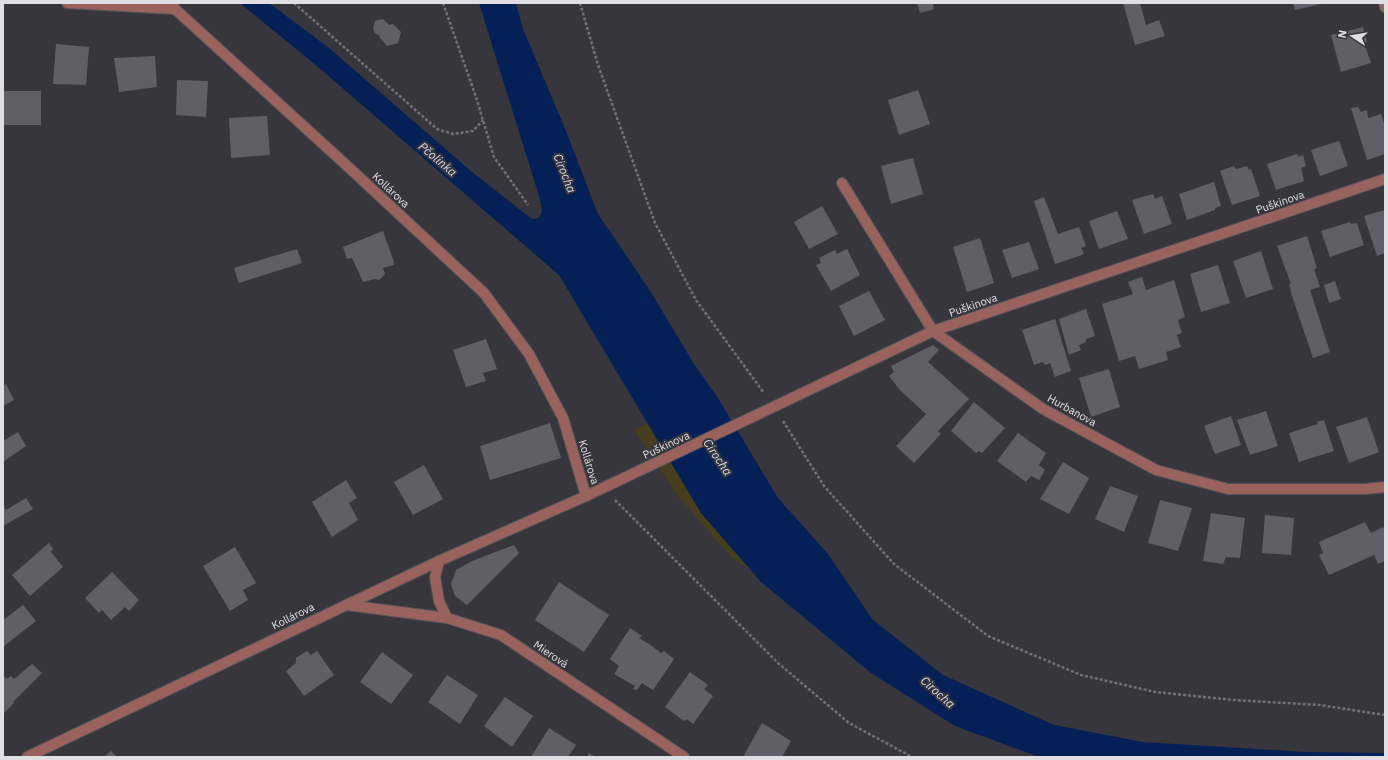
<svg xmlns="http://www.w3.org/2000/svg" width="1388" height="760" viewBox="0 0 1388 760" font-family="'IBM Plex Sans',sans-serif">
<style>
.sand{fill:#473e1e}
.water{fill:#042056}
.building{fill:#605f67}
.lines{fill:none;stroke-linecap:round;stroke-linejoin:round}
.minor-casing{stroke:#55545b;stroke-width:12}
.path{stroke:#727177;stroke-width:2.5;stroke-dasharray:3 2;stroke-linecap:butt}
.minor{stroke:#9a625c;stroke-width:10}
.labels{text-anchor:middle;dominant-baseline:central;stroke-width:4;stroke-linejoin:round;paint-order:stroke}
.street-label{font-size:11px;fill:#e0dfe4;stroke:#37363d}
.water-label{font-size:12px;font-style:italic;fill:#d2dcee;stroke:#37363d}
</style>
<rect width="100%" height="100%" fill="#37363d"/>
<path class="sand" d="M649 423 763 578 729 555 678 496 634 430Z"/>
<path class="water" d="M240 3H269L329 48 472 172 532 219 539 218 542 211 539 196 479 3H516L523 29 564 126 598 214 649 289 694 364 718 398 778 498 828 554 873 620 943 675 1054 725 1143 742 1305 752 1385 753V757H1039L955 726 871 673 761 582 701 513 559 275 318 67Z"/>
<g class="building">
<path d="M917 3H933L934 9 920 13Z"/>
<path d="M1123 3H1140L1146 25 1159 20 1165 36 1135 45Z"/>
<path d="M1293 3H1321V4L1295 10Z"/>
<path d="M383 19 389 25 393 24 401 32 398 43 387 46 380 38V36L375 33 373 29 375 21Z"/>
<path d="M1363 27 1367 42 1364 43 1371 63 1341 72 1331 35Z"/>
<path d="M56 44 89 47 86 85 53 84Z"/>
<path d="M155 56 157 87 119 92 114 58Z"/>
<path d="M177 80 208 81 206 117 176 115Z"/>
<path d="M918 90 930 124 899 135 888 100Z"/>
<rect x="4" y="91" width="37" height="34"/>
<path d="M1358 107 1361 112 1367 110 1368 118 1381 114 1385 127V154L1367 160 1351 108Z"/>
<path d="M267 116 270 155 231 158 229 118Z"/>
<path d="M1339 141 1348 166 1320 176 1311 150Z"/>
<path d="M1297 154 1298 157 1303 155 1306 166 1301 168 1304 181 1276 190 1267 164Z"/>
<path d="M913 158 923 194 891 204 881 166Z"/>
<path d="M1234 166 1236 169 1247 166 1249 170 1251 169 1260 196 1232 205 1220 171Z"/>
<path d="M1214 182 1221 206 1215 208V210L1187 220 1179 194Z"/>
<path d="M1153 194 1155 199 1162 196 1172 224 1144 234 1132 200Z"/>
<path d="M1044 197 1058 234 1079 227 1086 246 1081 248 1084 253 1082 255 1055 264 1034 201Z"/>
<path d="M822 206 838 234 809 249 794 222Z"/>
<path d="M1385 210V253L1377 256 1364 216Z"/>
<path d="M1117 211 1128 239 1099 249 1089 221Z"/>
<path d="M1350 222 1351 224 1357 223 1364 245 1330 257 1321 231Z"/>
<path d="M383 231 394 262V265L383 268 385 274 379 280 375 279 363 282 352 258 347 259 343 247Z"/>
<path d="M1307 236 1317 268 1314 269 1320 287 1310 290 1330 352 1313 358 1292 296 1289 284H1291L1277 246Z"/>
<path d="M980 238 994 283 967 292 953 247Z"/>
<path d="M1029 242 1039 269 1012 278 1002 250Z"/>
<path d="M297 249 302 263 239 283 234 268Z"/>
<path d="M847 249 860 275 831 291 816 265 821 263 819 258 835 250 837 254Z"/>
<path d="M1261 251 1273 289 1246 298 1233 261Z"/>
<path d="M1218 265 1230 303 1201 312 1190 274Z"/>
<path d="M1142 277 1146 290 1174 280 1185 317 1178 320 1182 333 1177 335 1181 347 1166 352 1168 360 1139 369 1135 356 1119 361 1102 304 1133 294 1128 282Z"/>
<path d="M1335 281 1341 299 1329 303 1324 285Z"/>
<path d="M869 291 885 320 854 336 839 306Z"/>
<path d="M1086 309 1095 336 1086 339V342L1079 345 1081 350 1069 355 1059 319Z"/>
<path d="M1055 319 1071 371 1055 377 1050 363 1045 365 1043 362 1034 365 1022 330Z"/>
<path d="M486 339 497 369 483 373 486 381 466 387 453 350Z"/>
<path d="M933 345 939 350 928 362 969 399 938 431 941 434 914 463 896 446 926 414 900 390 889 376 894 372 891 366Z"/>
<path d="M1109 369 1120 407 1091 417 1079 378Z"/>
<path d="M6 384 14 400 3 406V386Z"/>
<path d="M974 402 1005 428 982 453 979 451 976 453 951 431Z"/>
<path d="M1266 411 1278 446 1250 455 1237 420Z"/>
<path d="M1231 416 1241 445 1215 454 1204 426Z"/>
<path d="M1367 417 1379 452 1349 463 1336 427Z"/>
<path d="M1324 420 1334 451 1299 462 1289 433 1318 424 1317 422Z"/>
<path d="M550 423 561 458 490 480 480 446Z"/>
<path d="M18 432 26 446 3 462V441Z"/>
<path d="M1018 433 1046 453 1039 465 1045 470 1039 480 1031 476 1026 482 997 461Z"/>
<path d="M1063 462 1089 478 1069 514 1040 499Z"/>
<path d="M424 465 443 499 413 515 394 482Z"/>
<path d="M346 480 357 498 349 503 358 520 332 537 312 502Z"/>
<path d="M1110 486 1138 496 1124 532 1095 519Z"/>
<path d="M26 498 33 509 3 526V505L6 510Z"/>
<path d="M1160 500 1192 508 1178 551 1148 543Z"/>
<path d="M1211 513 1245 518 1240 558 1226 557 1223 564 1203 561Z"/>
<path d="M1265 515 1294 518 1291 555 1262 553Z"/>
<path d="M1365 522 1371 533 1383 527 1385 531V561L1378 564 1374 555 1329 575 1319 555 1323 553 1319 542Z"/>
<path d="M49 543 53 549 51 552 63 567 30 596 12 575Z"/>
<path d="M514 545 519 553 467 605 455 596 451 584 456 570 472 561Z"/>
<path d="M235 547 256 583 243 590 248 600 230 611 203 566Z"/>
<path d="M112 572 139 600 129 611 125 607 111 620 102 610 99 613 85 598Z"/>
<path d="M559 582 609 615 584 652 535 620Z"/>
<path d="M23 605 36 621 3 647V620Z"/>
<path d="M630 628 642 636 639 638 649 644 661 653 664 651 674 659 653 690 642 683 637 690 633 689 635 686 614 674 619 666 610 659Z"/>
<path d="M307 651 311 655 317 651 334 675 304 696 286 671 296 663V658Z"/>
<path d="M382 652 413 675 391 704 360 682Z"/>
<path d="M32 664 42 673 13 702 14 703 3 714V675L7 679 11 676 14 679Z"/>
<path d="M690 672 708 685 704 689 713 696 693 724 687 719 684 721 665 707Z"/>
<path d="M447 675 478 695 460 724 428 702Z"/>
<path d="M505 697 533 716 512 747 484 726Z"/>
<path d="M762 723 791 741 782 757H747L744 755Z"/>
<path d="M549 728 576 745 568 757H531Z"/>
<path d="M111 751 117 757H104Z"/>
<path d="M589 753 595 757H587Z"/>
</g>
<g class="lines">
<g class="minor-casing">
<g id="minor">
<path d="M67 3 175 9"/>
<path d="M171 3 175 9 344 163 484 293 529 354 563 418 586 496"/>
<path d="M1384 3 1385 7"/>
<path d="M842 183 933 331 1043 409 1156 470 1228 489H1365L1385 487"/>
<path d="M439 561 435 577 439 601 447 618 501 635 684 757"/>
<path d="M346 605 447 618"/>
<path d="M27 757 439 561 586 496 933 331 1385 179"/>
</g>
</g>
<g class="path">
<path d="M294 3 437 129 453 134 473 131 483 120"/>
<path d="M443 3 476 97 494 157 528 205"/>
<path d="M580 3 598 65 655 223 696 300 764 393"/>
<path d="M783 421 824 486 894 564 988 636 1081 675 1155 692 1234 700 1320 705 1385 715"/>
<path d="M615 500 778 663 849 723 912 757"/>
</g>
<use href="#minor" class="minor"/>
</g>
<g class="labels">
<g class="street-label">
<text transform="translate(391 190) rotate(43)">Kollárova</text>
<text transform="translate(1280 202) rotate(-19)">Puškinova</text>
<text transform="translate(973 305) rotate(-19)">Puškinova</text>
<text transform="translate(1072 410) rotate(29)">Hurbanova</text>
<text transform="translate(666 445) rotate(-25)">Puškinova</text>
<text transform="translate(589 462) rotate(73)">Kollárova</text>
<text transform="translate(293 616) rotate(-26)">Kollárova</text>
<text transform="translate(551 654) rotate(34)">Mierová</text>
</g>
<g class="water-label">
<text transform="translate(438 159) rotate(40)">Pčolinka</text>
<text transform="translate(565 173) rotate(68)">Cirocha</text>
<text transform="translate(718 457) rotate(56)">Cirocha</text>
<text transform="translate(938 692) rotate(42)">Cirocha</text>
</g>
</g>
<rect width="1388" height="760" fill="none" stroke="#e0dfe4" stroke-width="8"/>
<g transform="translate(1352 36) rotate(282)" stroke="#37363d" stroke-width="3" paint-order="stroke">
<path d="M0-3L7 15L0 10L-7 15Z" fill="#e0dfe4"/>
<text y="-6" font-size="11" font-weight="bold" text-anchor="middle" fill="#e0dfe4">N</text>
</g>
</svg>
